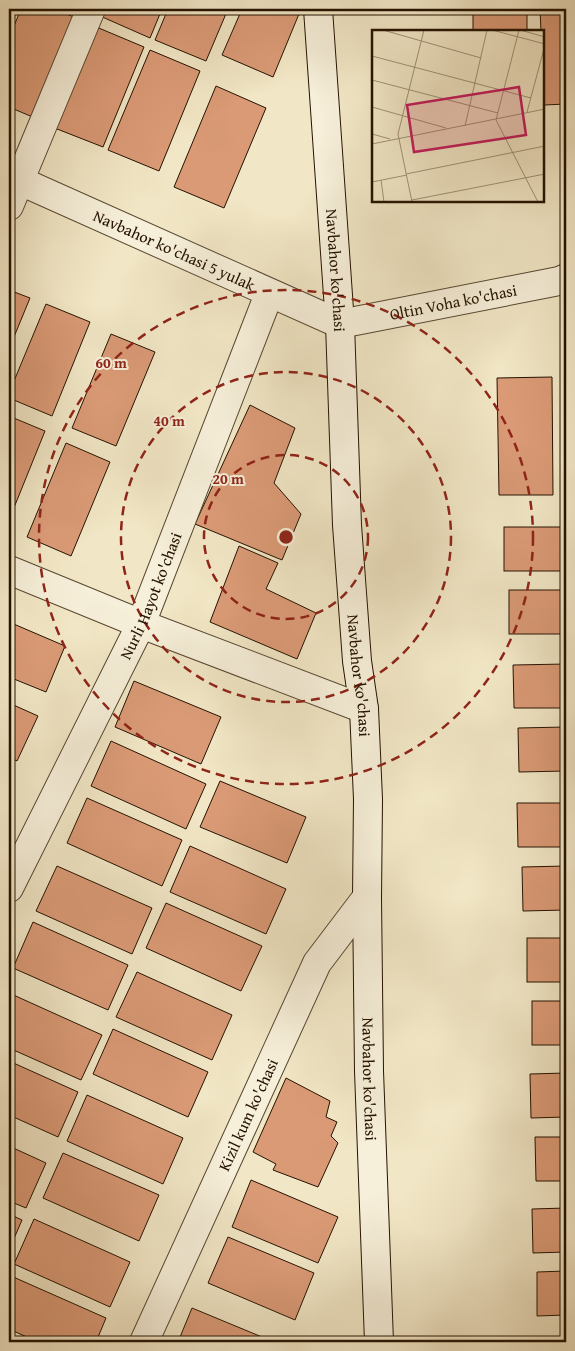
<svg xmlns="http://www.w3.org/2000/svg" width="575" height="1351" viewBox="0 0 575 1351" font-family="'Gentium Book Plus',serif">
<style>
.building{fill:#da9a76;stroke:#241200}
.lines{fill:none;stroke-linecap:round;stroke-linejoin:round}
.minor-casing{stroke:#574731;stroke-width:30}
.secondary-casing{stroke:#241200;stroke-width:30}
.minor{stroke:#f6efd9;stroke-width:28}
.secondary{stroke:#f6efd9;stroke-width:28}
.ring{fill:none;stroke:#8f2418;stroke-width:2.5;stroke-dasharray:9 6}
.labels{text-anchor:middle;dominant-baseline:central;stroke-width:4;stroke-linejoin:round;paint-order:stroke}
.street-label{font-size:16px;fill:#241200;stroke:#f6efd9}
.inset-road{fill:none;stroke:#9f9176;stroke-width:1}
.view{fill:#c2185b;fill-opacity:0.15;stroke:#c2185b;stroke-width:2.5}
.inset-edge{fill:none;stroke:#241200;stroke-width:2.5}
.centre{fill:#8f2418;stroke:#f6efd9;stroke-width:2.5}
.ring-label{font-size:15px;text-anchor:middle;font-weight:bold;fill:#8f2418;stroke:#f6efd9;stroke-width:4;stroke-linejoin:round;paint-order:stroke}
</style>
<rect width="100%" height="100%" fill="#f1e6c5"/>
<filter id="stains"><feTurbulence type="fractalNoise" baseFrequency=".004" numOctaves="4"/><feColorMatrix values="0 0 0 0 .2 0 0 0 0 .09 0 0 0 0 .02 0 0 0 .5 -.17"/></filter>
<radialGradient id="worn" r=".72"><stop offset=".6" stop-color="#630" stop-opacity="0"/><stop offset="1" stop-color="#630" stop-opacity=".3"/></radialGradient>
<g class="building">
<path d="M21 9H55L76 18 35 118 9 107V38Z"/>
<path d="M103 9H162L150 38 100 16Z"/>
<path d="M168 9H228L206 61 155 40Z"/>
<path d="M242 9H301L273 77 222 55Z"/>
<rect x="473" y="9" width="54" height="22"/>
<path d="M540 9H566V104L544 105V31H541Z"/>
<path d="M94 26 144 47 103 147 52 127Z"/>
<path d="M150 50 200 71 159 171 108 150Z"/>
<path d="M216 86 266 108 224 208 174 187Z"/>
<path d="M9 290 30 298 9 349Z"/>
<path d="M46 304 90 322 52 416 9 398V393Z"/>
<path d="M111 334 155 352 116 446 72 428Z"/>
<path d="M565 376H566V494Z"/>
<path d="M552 377 553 495H499L497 378Z"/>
<path d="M250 405 295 428 274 483 301 514 282 560 195 524Z"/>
<path d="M9 416 45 431 9 520Z"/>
<path d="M66 443 110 462 71 556 27 537Z"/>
<rect x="504" y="527" width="62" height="44"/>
<path d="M239 546 278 563 266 589 316 613 297 659 210 622Z"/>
<rect x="509" y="590" width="57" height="44"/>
<path d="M9 622 65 646 46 692 9 677Z"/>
<path d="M566 664V708H514L513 665Z"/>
<path d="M134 681 221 717 201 764 115 727Z"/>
<path d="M9 703 38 716 17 761 9 757Z"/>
<path d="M566 727V771L519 772 518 728Z"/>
<path d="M111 741 206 784 186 829 91 786Z"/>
<path d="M220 781 306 817 287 863 200 827Z"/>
<path d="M87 798 182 840 162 886 67 843Z"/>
<path d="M517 803H566V847H518Z"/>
<path d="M190 846 286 889 266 934 170 892Z"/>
<path d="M57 866 152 908 132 954 36 911Z"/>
<path d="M566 866V910L523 911 522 867Z"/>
<path d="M166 903 262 946 241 991 146 948Z"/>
<path d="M33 922 128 965 108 1010 13 968Z"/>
<rect x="527" y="938" width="39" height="44"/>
<path d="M137 972 232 1015 212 1060 116 1017Z"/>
<path d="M9 993 102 1035 81 1080 9 1048Z"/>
<rect x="532" y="1001" width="34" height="44"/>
<path d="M113 1029 208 1072 188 1117 93 1074Z"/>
<path d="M9 1061 78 1092 58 1137 9 1115Z"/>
<path d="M566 1073V1117L531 1118 530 1074Z"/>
<path d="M286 1078 330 1101 326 1117 337 1122 331 1136 338 1143 318 1187 273 1170 276 1164 253 1152Z"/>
<path d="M87 1095 183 1138 163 1184 67 1141Z"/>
<path d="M535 1137H566V1181H536Z"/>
<path d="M9 1146 46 1163 26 1208 9 1201Z"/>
<path d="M63 1153 159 1195 139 1241 43 1198Z"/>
<path d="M251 1180 338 1217 318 1263 232 1227Z"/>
<path d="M566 1208V1252L533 1253 532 1209Z"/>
<path d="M9 1214 22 1220 9 1250Z"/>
<path d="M34 1219 130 1262 110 1307 14 1264Z"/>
<path d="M228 1237 314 1273 295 1320 208 1283Z"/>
<path d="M566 1271V1315L537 1316V1272Z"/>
<path d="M11 1276 106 1318 96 1342H38L9 1329V1280Z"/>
<path d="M192 1308 274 1342H178Z"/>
</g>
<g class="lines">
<g class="minor-casing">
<g id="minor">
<path id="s1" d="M9 176 340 324 559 281 566 278"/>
<path d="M9 206 91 9"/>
<path d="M9 570 141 624 364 709"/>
<path id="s2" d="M9 888 141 624 269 294"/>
<path id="s3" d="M144 1342 317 963 367 897"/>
</g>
</g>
<g class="secondary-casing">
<g id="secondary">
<path id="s4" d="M318 9 340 324 347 525 357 661 364 709 368 799 367 897 369 1071 379 1342"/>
</g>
</g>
<use href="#minor" class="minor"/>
<use href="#secondary" class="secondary"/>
</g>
<g class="ring">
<circle cx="286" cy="537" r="82"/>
<circle cx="286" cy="537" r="165"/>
<circle cx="286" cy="537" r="247"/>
</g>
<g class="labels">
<g class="street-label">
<text stroke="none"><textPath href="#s1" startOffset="181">Navbahor ko'chasi 5 yulak</textPath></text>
<text stroke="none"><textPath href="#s4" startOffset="262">Navbahor ko'chasi</textPath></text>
<text stroke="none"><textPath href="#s1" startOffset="478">Oltin Voha ko'chasi</textPath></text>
<text stroke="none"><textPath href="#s2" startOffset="325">Nurli Hayot ko'chasi</textPath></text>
<text stroke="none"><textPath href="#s4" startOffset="668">Navbahor ko'chasi</textPath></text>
<text stroke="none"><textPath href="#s4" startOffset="1072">Navbahor ko'chasi</textPath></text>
<text stroke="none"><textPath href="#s3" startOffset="250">Kizil kum ko'chasi</textPath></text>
</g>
</g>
<g transform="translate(372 30)">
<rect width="172" height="172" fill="#f1e6c5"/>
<path class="inset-road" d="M11 0 109 28M120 0 173 14M147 0 124 90 166 172M148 0 173 7M0 26 159 68M0 50 126 83M0 77 74 98M155 82 173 15M93 96 115 0M0 104 18 109M0 114 173 79M34 144 173 116M9 150 12 172M0 152 35 145M40 170 173 144M40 172 26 104 52 0"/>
<path class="view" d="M147 57 154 105 42 122 35 75Z"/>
<rect width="172" height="172" class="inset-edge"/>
</g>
<circle cx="286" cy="537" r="8" class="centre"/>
<g class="ring-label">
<text x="111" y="368">60 m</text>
<text x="169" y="426">40 m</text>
<text x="228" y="484">20 m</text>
</g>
<rect width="575" height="1351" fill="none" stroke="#f1e6c5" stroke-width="30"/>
<rect x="10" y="10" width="555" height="1331" fill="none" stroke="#241200" stroke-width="2.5"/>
<rect x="15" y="15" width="545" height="1321" fill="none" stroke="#241200"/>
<rect width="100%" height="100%" filter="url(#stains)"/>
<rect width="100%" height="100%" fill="url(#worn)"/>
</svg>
